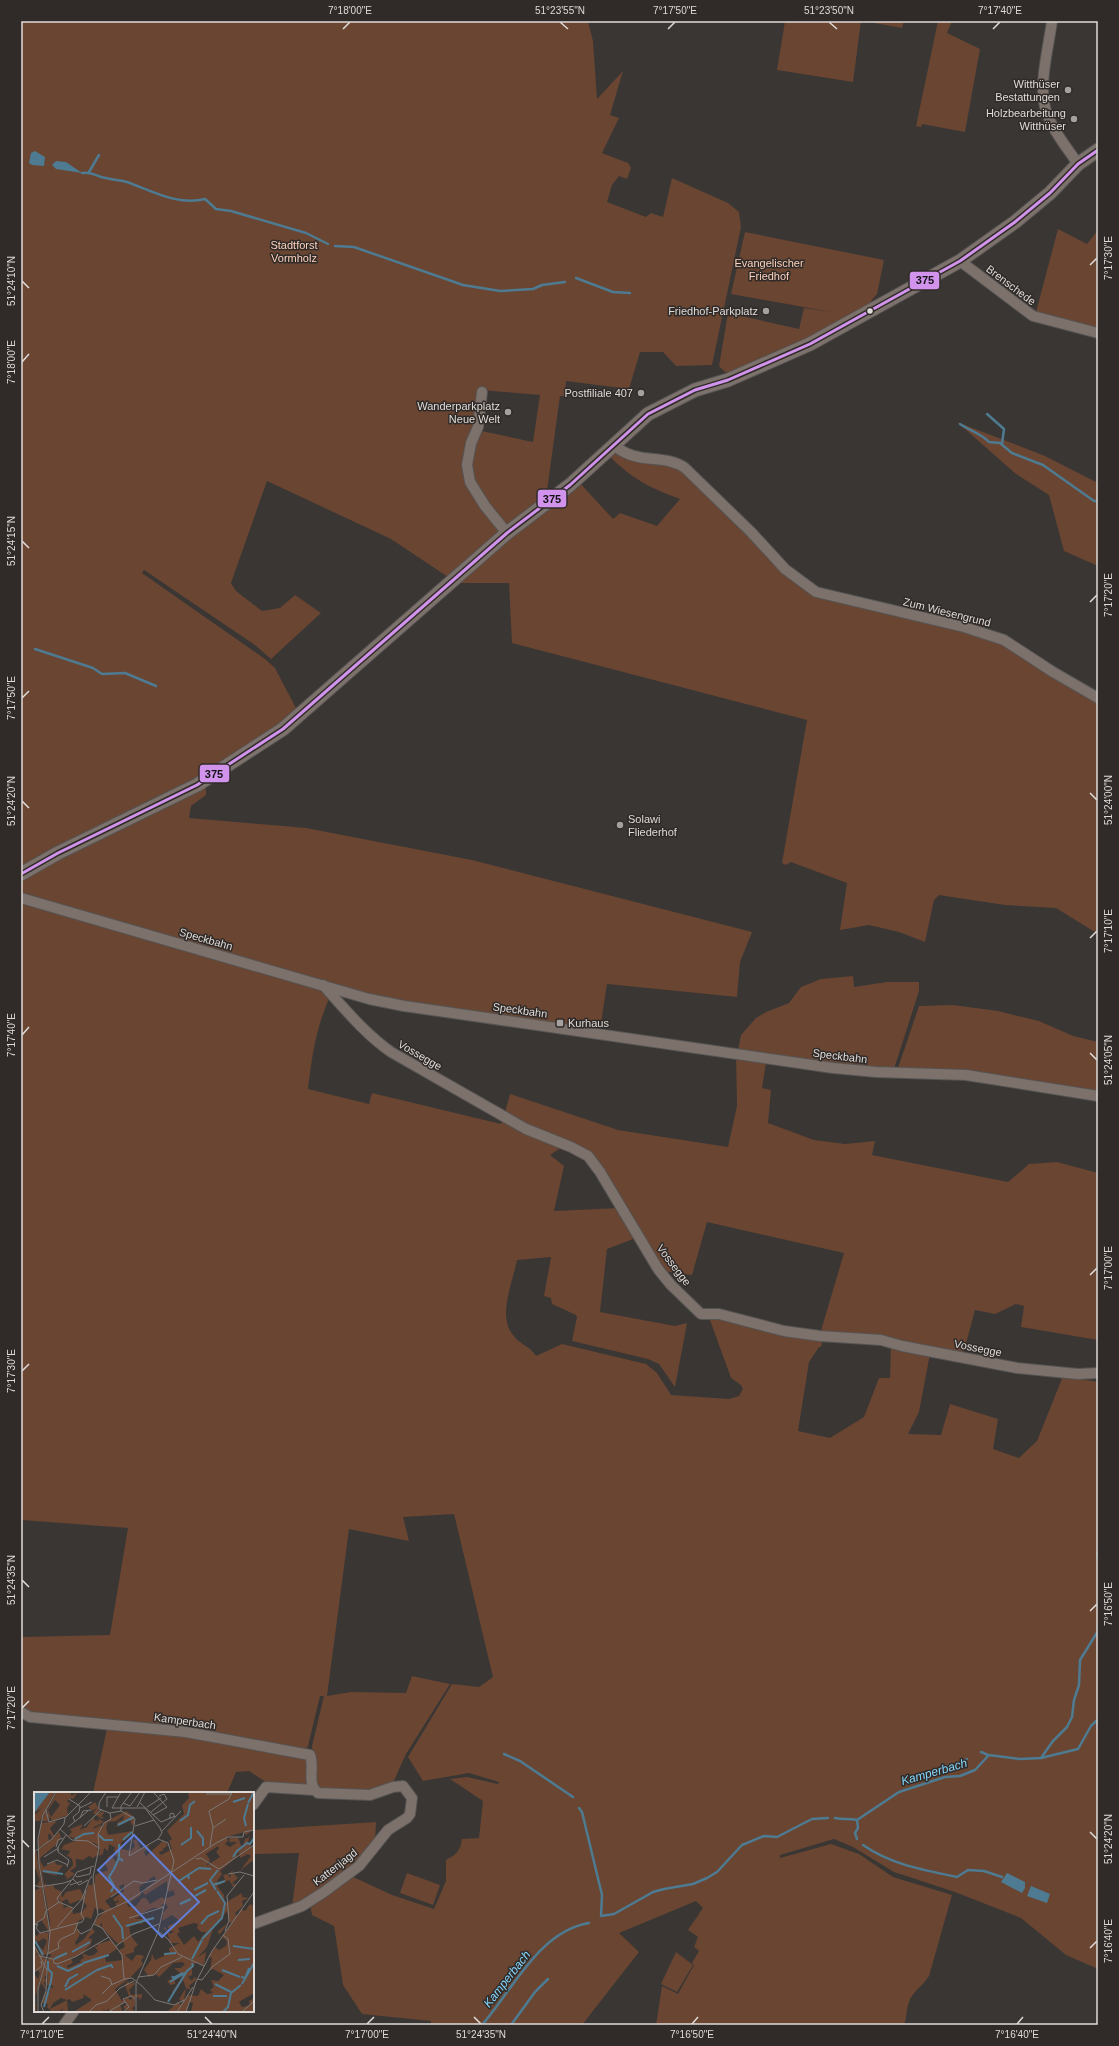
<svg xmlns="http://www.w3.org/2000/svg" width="1119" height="2046" viewBox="0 0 1119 2046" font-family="Helvetica,sans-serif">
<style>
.green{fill:#694532;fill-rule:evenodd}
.water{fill:#4e7b91}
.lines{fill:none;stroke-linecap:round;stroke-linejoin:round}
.stream{stroke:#4e7b91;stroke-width:2.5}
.minor-casing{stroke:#565453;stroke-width:12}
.major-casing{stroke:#565453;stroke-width:15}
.minor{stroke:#7c716b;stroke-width:10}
.major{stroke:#7d726b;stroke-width:13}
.bus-1-casing{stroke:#302b28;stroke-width:6}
.bus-1{stroke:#d193ec;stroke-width:3}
.ticks{fill:none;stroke:#dfdbd9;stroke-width:1.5}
.poi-dot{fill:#a5a19f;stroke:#302b28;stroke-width:1.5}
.bus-dot{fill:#dfdbd9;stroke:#302b28;stroke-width:1.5}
.labels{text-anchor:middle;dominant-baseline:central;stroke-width:3;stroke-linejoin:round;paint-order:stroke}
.poi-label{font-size:11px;fill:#dfdbd9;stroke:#302b28;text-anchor:end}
.park-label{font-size:11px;fill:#fdd1bc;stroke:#302b28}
.street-label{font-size:11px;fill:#dfdbd9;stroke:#302b28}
.water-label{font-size:12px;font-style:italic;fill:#84d5fc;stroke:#302b28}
.inset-river{fill:none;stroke:#4e7b91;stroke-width:2}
.inset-road{fill:none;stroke:#7b7876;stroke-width:1}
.view{fill:#617fd8;fill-opacity:0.15;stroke:#617fd8;stroke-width:2}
.inset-edge{fill:none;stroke:#dfdbd9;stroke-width:2}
.line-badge{stroke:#302b28;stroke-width:1.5}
.pale-badge-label{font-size:11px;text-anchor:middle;font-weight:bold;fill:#111}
.neatline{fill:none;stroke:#dfdbd9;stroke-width:1.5}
.ticks-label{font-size:10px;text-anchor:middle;fill:#dfdbd9}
</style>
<rect width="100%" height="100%" fill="#393634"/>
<g class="green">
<path d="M21 21H588L593 41 597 99 623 71 610 115 619 118 602 153 628 163 631 168 627 179 619 176 612 185 607 202 646 217 651 213 663 217 672 178 728 203 739 212 741 227 712 365 676 366 663 352H640L629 389 566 381 565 396H560L546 498 579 482 613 519 620 513 657 526 680 499C648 487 634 480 609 456L612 452 633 458 675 465 790 576 846 603 993 637 1098 700V934L1056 908 1005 905 939 895 934 900 925 942 899 932 869 925 840 930 847 883 791 862 786 865 782 863 807 720 512 643 509 583H457L391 539 267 481 231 583 236 591 262 611 280 608 295 595 321 613 271 659 255 645 144 570 142 573 265 659 275 668 297 710 277 727 200 780 206 788V795L191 806 189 818 306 828 472 860 752 932 740 962 737 997 607 984 600 1030 415 1004 335 985C317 1023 313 1048 308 1089L369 1104 372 1093 501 1124 503 1119 560 1145 559 1149 550 1155 564 1166 554 1211 620 1208 636 1238 607 1249 600 1312 675 1326 687 1323 675 1387 659 1364 648 1359 572 1341 577 1317 576 1315 552 1304 551 1298 544 1296 551 1257 517 1260C513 1282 497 1316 513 1335 519 1344 530 1346 536 1356L562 1344 646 1364 657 1373 671 1395 729 1399 739 1396 743 1389 741 1385 731 1378 710 1320 716 1316 823 1339 821 1347H819L809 1362 798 1431 830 1438 864 1417 879 1378H890L891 1346 930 1354 919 1412 908 1434 941 1435 950 1404 998 1419 993 1449 1019 1458 1037 1441 1063 1376 1098 1382V1969L1066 1955 1021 1918 955 1892 894 1872 853 1847 834 1839 780 1855V1858L831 1844 859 1854 893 1877 952 1895 929 1976C923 1986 912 1992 909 2002 906 2010 907 2018 904 2025H656L662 1986 678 1994 694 1965 692 1963 699 1951 694 1947 698 1937 688 1930 703 1908 696 1901 619 1933 639 1952 582 2025H431V2021L362 2014 343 1985 334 1926 312 1915 310 1903 349 1875 392 1895 434 1909 446 1881V1860C457 1854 460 1851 462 1839L479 1838 483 1801 450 1779 467 1777 498 1784 499 1782 469 1773 423 1781 408 1757 452 1684 479 1687 493 1677 454 1514 403 1517 409 1541 349 1529 327 1696 351 1692 406 1693 412 1676 450 1684 406 1754 392 1785 376 1792H325L316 1786 312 1746 324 1696H320L308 1746 304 1752 308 1759 310 1787 269 1784 249 1771 236 1772 227 1793H93L108 1724 30 1715 21 1710V1637L110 1635 128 1528 21 1520ZM481 390 540 395 533 442 477 430Z"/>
<path d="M785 21H861L853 82 777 70Z"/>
<path d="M863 21H904L902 28Z"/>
<path d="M938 21H952L947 33 980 49 965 132 922 124 921 127 916 126Z"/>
<path d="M1058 229 1087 244 1098 230V329L1036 312Z"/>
<path d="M745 232 884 260 877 294 871 301 873 307 839 324 730 372H725L719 366 728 313 799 329 804 308 831 312 731 294Z"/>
<path d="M957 422 1045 456 1098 483V566L1064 551 1049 495 1016 474Z"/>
<path d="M853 976 854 987 887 982H919V991L894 1069H875L738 1050 741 1035 756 1018 766 1012 789 1003 801 987 821 979Z"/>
<path d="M953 1005 998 1011 1039 1021 1073 1036 1098 1042V1093L898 1068 919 1006Z"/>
<path d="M736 1057 766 1062 762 1088 771 1090 768 1123 814 1140 845 1144 875 1141 872 1155 1008 1182 1029 1164 1057 1162 1098 1173V1340L1021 1327 1024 1306 1016 1304 995 1314 975 1310 963 1355 820 1334 844 1253 707 1222 692 1275 663 1271 592 1156 504 1116 510 1094 618 1130 728 1147 737 1106Z"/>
<path d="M376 1822 375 1842 346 1873 292 1907 299 1853 253 1854V1830Z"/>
<path d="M407 1873 440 1885 433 1905 400 1893Z"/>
<path d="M676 1952 693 1965 677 1992 661 1984Z"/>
</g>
<g class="water">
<path d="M35 151 45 157 44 166 32 165 29 163 31 153Z"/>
<path d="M56 161 66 162 82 173 56 169 52 165Z"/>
<path d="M1007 1873 1025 1882V1888L1022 1893 1001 1882Z"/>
<path d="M1031 1886 1050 1894 1047 1903 1027 1896Z"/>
</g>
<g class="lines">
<g class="stream">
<path d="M89 172 99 155"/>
<path d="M82 173C93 171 97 177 106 178 113 180 120 180 127 182 152 191 178 206 205 199L216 209 231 211 306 233 328 244"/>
<path d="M335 246 354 247 463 285 500 291 533 289 542 285 565 282"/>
<path d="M576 278 613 292 630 293"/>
<path d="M987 414 1004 429 1002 444"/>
<path d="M960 424C969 430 982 434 989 442L1000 443 1012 453 1043 465 1094 501H1098"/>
<path d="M35 649 93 668 102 674 125 673 156 686"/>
<path d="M1098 1552 1097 1553 1098 1559"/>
<path d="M981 1752 988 1755"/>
<path d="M504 1754 520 1761 573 1797"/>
<path d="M1041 1758 1078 1749 1091 1726 1098 1719"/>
<path d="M964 1761 967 1759"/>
<path d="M944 1767 948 1766"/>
<path d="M579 1808 582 1812 602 1895 601 1916 614 1914 653 1892 664 1889 693 1884 707 1878 717 1872 742 1845 764 1836 777 1837 812 1819 828 1818"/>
<path d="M835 1818C843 1820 849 1818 857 1820L899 1792 945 1777 960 1776 975 1770 989 1755 1020 1759 1041 1758 1053 1741 1067 1727 1072 1717 1074 1700 1079 1685 1080 1660 1098 1631"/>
<path d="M857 1839 855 1833 858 1828 857 1820"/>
<path d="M863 1845C892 1865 924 1870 957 1877L968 1870 984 1871 1002 1877"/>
<path d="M482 2025C512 1991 539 1931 589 1923"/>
<path d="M511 2025 535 1992 548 1979"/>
</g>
<g class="minor-casing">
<g id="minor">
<path d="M1052 21C1049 44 1040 79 1044 102 1047 124 1066 146 1078 164"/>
<path d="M960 261 1033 316 1098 333"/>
<path d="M482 392 478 427 471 443 467 465 470 482 485 506 507 533"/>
<path d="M614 445C637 466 664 453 685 468L751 532 785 569 816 592 964 627 1004 640 1053 672 1098 698"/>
<path d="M21 898 369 999 404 1006 833 1068 876 1072 966 1075 1098 1096"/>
<path d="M323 985C344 1008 365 1034 391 1052L526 1129 571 1147 588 1156 600 1172 658 1269 671 1285 701 1314H719L784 1331 820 1336 881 1340 902 1346 1017 1368 1078 1374 1098 1373"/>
<path d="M21 1712 30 1717 186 1732 310 1755C315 1767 306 1785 318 1793L370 1795 393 1787 403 1786 412 1798 410 1814 407 1818 388 1830 359 1866 324 1892 302 1906 253 1924"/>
<path d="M253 1805 266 1787 314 1790"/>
<path d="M64 2025 74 2011"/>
</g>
</g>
<g class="major-casing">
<path id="major" d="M21 874 58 853 197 785 283 729 507 533 570 485 648 414 695 390 728 380 810 344 960 261 1015 222 1050 193 1078 164 1098 150"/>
</g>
<use href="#minor" class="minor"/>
<use href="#major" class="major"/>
<g class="bus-1-casing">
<path id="bus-1" d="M21 874 58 853 197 785 283 729 507 533 570 485 648 414 695 390 728 380 810 344 960 261 1015 222 1050 193 1078 164 1098 150"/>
</g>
<use href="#bus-1" class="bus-1"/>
</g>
<path class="ticks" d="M560 22 568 29M829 22 837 29M343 29 350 22M668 29 675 22M993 29 1000 22M1090 265 1097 258M22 281 29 288M22 362 29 354M22 541 29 548M1090 602 1097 595M22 698 29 691M1090 793 1097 800M22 801 29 808M1090 938 1097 931M22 1035 29 1027M1090 1053 1097 1060M1090 1275 1097 1268M22 1371 29 1364M22 1580 29 1587M1090 1611 1097 1604M22 1708 29 1701M1090 1832 1097 1839M22 1840 29 1847M1090 1948 1097 1941M205 2017 212 2024M474 2017 481 2024M42 2024 49 2017M367 2024 374 2017M692 2024 698 2017M1017 2024 1023 2017"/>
<g class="poi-dot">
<circle cx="1068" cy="90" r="4"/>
<circle cx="1074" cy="119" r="4"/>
<circle cx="766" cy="311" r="4"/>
<circle cx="641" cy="393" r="4"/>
<circle cx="508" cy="412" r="4"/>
<circle cx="620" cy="825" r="4"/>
<rect x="556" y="1019" width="8" height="8" rx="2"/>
</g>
<circle class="bus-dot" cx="870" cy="311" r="3.5"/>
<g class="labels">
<g class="poi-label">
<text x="1060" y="84">Witthüser<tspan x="1060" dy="13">Bestattungen</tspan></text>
<text x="1066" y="113">Holzbearbeitung<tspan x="1066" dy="13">Witthüser</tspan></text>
<text x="758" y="311">Friedhof-Parkplatz</text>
<text x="633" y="393">Postfiliale 407</text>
<text x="500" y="406">Wanderparkplatz<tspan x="500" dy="13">Neue Welt</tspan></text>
<text x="628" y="819" text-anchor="start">Solawi<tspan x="628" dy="13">Fliederhof</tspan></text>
<text x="568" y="1023" text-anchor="start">Kurhaus</text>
</g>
<g class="park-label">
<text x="294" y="245">Stadtforst<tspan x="294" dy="13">Vormholz</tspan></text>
<text x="769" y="263">Evangelischer<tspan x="769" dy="13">Friedhof</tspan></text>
</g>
<g class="street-label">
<text transform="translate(1011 285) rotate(37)">Brenschede</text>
<text transform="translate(947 612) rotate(14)">Zum Wiesengrund</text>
<text transform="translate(206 939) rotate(16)">Speckbahn</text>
<text transform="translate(520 1010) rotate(8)">Speckbahn</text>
<text transform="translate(420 1055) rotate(30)">Vossegge</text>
<text transform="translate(840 1056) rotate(7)">Speckbahn</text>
<text transform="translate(674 1265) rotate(53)">Vossegge</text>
<text transform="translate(978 1348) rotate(11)">Vossegge</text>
<text transform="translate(185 1721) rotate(8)">Kamperbach</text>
<text transform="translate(335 1867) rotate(-38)">Kattenjagd</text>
</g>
<g class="water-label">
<text transform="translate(934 1772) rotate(-16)">Kamperbach</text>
<text transform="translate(507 1979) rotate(-52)">Kamperbach</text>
</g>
</g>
<g transform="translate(34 1792)">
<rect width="220" height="220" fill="#393634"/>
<path d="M16 0H21L6 29H0V23L3 21 8 16 0 21ZM23 0H37V4L44 0 39 7 36 6 33 9 35 11 38 8 33 16 34 23 18 29 15 24 14 29H8L12 18V20L15 23 13 18ZM21 8 26 13 17 25 14 18ZM154 0H198L194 8 199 0H220V37L212 43 210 40 193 45 194 49 191 52 196 55 203 50H195L196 46 204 45 208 56 211 47 216 45 214 49 215 52 220 46 216 55 220 54V71L218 69 206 79 217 64 214 62 206 66 205 60 202 63 204 64 186 79 188 82 183 89 184 91 191 88 189 83 193 82 197 86 196 81 200 77 198 80 204 86 198 91 202 93 200 96 195 88 183 94 190 103 191 111 208 101V105L215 106 208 109 209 114 201 121 203 124 207 117 211 119 216 112 220 114V154L216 149 220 155V201L205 210 208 215 213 214 216 212 215 209 220 206V220H157L159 211 155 210 152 220H133L144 210 147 213 149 210 145 207 152 196 149 188 139 202 138 200 150 182 141 188V192L136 193 133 189 147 182 140 176H147L151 172 148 170 139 171 125 185 121 182 115 185 110 178 117 168 118 162 121 168 130 164V161L136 162 135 156 146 151H136L133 139 129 136 131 135 136 142 140 139H135L134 134 146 129 138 123 128 129 129 121 134 115 131 111 127 113 130 114 128 116H119L104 123 107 124 101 127 120 126 107 131 109 133 105 131 95 135 97 144 104 153 100 156V160L91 163 98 169 102 163H108L110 165 107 168 109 172 96 186 81 197 88 209 94 205 96 208 99 206 95 204 91 193 94 189 96 192 100 190 101 192 95 198 97 203 108 202V205L105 208V205L101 206V214L98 216 101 220H91L95 216 92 218 89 215 93 212 91 210 86 213 89 220H76L75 217 71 219 69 217 70 220H28L29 216 25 220H18L13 215 14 212 8 211 12 200 16 201 15 196H19L18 193H13L14 180 10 186 13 188 10 191 12 198 7 191 4 203 10 171 0 210 2 211V220L0 215V182L4 187 6 181 3 178 0 180V154L4 159 2 163 5 162 6 165 7 159 1 150 9 158 13 149 10 146 4 150 0 147V142L3 144 6 140 13 141 14 138 7 128 0 132V99L6 96 3 94 6 88 0 73V60L2 59 15 137 13 162 8 164 13 168 18 163 14 162 16 129 4 65V57L13 52 4 55 7 31 23 29 16 36 20 44 18 46 16 41 14 43 15 50 25 40 27 45 23 52 6 66 7 71 10 75 20 69 23 73H29L24 80 16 81 23 83V84L8 80 10 92H15L11 93 13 95 19 93 21 97 27 99 28 106 32 100 46 97 51 107 54 92 58 94V89L59 92 61 91V83L74 78 71 71 75 68 73 66 77 63 82 70 83 66 80 58 82 56 75 52 74 59 70 56 69 62 65 64 66 57 62 52 58 50 63 55 65 62 59 66 55 64 49 68 42 67V75L36 79 41 82 32 88 33 85 30 83 39 73 38 67 31 62 34 63 36 59 27 57 30 53 41 49 40 46 34 44 38 40 36 37 49 32 46 38 53 35 60 24V28L65 29 64 26 70 30 60 35 59 37 67 33 68 36 71 30 92 19 99 24 101 32 98 33 96 28 82 35 84 30 89 28 90 23 82 29 74 30 72 35 74 43 99 39 87 51V57L97 59 101 54 99 49 102 47 107 57 116 53 110 60 112 64 129 49 134 53 128 58H131L125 60 127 63 138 57 135 49 138 47 133 39 150 22 148 13 155 6ZM184 54 185 57 182 60 186 65 172 74 176 68 172 62ZM120 84 123 88 113 95 109 101 111 103 133 89V96L135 100 139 98 141 103 130 107 128 105 116 112 112 106H108L102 114 95 115 93 112 107 103 105 95ZM90 92V99L79 107 81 110 84 108 85 110 82 111V116H77L71 109 87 98 85 94ZM25 107 27 110 33 107 36 112 48 107 53 114 48 120 39 122 38 115H31L30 118 29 111 23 108ZM61 115 63 119 66 116 71 119 60 130 65 135H67L66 132 68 131V136L84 152 89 149 91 155 85 158 89 168 72 170 71 165 84 156 77 148 64 152 63 155 60 154 64 159 60 163 55 164 48 161 50 166 46 168 47 170 34 176 33 174 39 171 37 166 47 162 57 152 58 147 54 146 61 140 58 136 50 147 42 153 41 151 46 142 43 137 44 129 53 125 57 127ZM193 119 195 130 183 140 186 142 195 130 198 131 188 145 193 149 192 154 185 158 181 155 175 165 178 166 176 178 179 177 190 183 184 189 177 188 180 195 176 198 179 201 173 202 167 197 164 204 154 203 150 208 152 196 157 198 155 194 163 187 160 185 158 189 154 185 158 183V176L162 170 170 173 172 160 164 165 173 155 179 137ZM160 131 164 132 163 136 167 140H172L164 150 160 144 150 153 143 142 146 140 144 136ZM49 202 58 208 41 219H34L33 208 36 207 38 210 50 206ZM27 206 33 208 16 217 19 211ZM61 10 65 17 63 22 69 19 70 21 67 25H70L68 27 59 21 63 16 56 20 58 18 54 15Z" fill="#694532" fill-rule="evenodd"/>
<path d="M0 0H16L0 21Z" fill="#4e7b91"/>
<path class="inset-river" d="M199 10 211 6M214 11 220 0M146 29 154 23 156 13 161 9M84 33 100 25M212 34 210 26 214 12M163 39 169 46V54M65 43 70 48H79M41 47 50 42 60 41M89 48 98 40M147 53 157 46V35M85 65V52M199 65 203 59 213 51 216 52 220 46M80 77 85 66 89 69M9 79 29 82M154 83 165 76 177 77M145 89 154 83 155 87M179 93 191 89M160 98 174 91M182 98 176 88 184 78M77 100 80 94 75 85 80 77M161 104 172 98M146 112 157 107M79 123 88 136 89 147M167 132 174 124 185 119M92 134 120 126M168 147 188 126 191 111 183 99M1 149 9 163M199 154 220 157M38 160 56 150M130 162 142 161M20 167 33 161M158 167 168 148M204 168 216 167M49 171 75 163M23 174 34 179 49 172M63 178 77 173 79 176M188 178 206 185M138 184 139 186 149 181M207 185 211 186 215 176M136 190 151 181M181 192 197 200M208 192 220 171M31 195 35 187 44 182M31 198 63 178M179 204H193M134 210 153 179 159 174 158 171M10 215 17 189 18 181 14 177V169M189 220 194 215 197 201 207 193"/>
<path class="inset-road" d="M87 0 78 16H111L126 36 128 41 124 47 134 51 140 69 124 140 102 191V220M172 2H198M35 7 46 14 45 20 39 25 41 30M105 10 127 30 141 24M65 11V17L76 21 87 19V14M65 11 72 0M89 11 96 14 106 0M87 14 98 0M73 15V5H84M103 15 111 0M113 15 127 6M46 16 58 10M12 18 15 30M87 19 101 27 95 64M117 20 133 7 130 2 125 4M119 23 133 15 119 0M46 26 49 19 57 18M136 27V22L139 21 141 25M15 30 32 25 57 0M50 34 68 17M101 34 120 28M34 35 54 19M179 36 192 27M26 37 38 48 54 49 65 56 59 85 64 123M128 39 147 19M176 54 179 35 175 19 195 7 198 0M22 55 24 48 29 46M24 55V60L35 68 33 75M65 57 64 42 70 31 77 27 76 21M24 59V55L32 43M0 60 18 47 30 32 31 26M95 64 124 47M10 65 23 57M162 67 167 66 185 77 220 53M13 72 23 68 34 73M194 82 206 80 220 84M41 83 43 85 56 82 57 76M39 87 45 93 54 88M0 93 5 95 30 91 38 88 43 80 60 74M36 93 48 89M77 105 100 89 109 91 123 88M25 110 23 106 37 89M25 110 39 116M95 126 130 115M1 132 10 126 12 119 25 110M60 132 68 136 88 163 90 187 98 186 108 194 121 208 140 213 150 208M0 133 4 132 2 136 6 141 48 130 50 127 47 122 52 98M23 135 48 107 55 88 58 84M43 137 47 142 57 137 64 123 94 109 182 51 194 45H209L210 40 220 38M124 139 134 147 144 162 170 174M191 139 195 129 193 104 210 83M0 153 13 178 12 199 7 213 10 220M82 154 99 142 125 132M13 162 25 156 24 151 27 147 40 141 44 131M6 164 19 167 20 171 23 172 41 165 75 145M0 180 8 174 7 169M67 184 76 187 78 193M104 185 120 183 127 175 148 165M163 187 168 188 178 175 196 162 194 147 189 143M0 196 1 210M68 202 77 193 91 187M4 220V197L14 160 16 140 5 72 4 47 9 23 22 0M55 220 62 213 73 209 86 196 100 189M74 220 91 210M89 220 95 215 89 207 97 204 101 207M143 220 159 195M152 220 162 190 178 159 220 100M199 220H208L220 209"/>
<path class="view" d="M100 43 165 110 128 145 64 78Z"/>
<rect width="220" height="220" class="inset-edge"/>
</g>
<g class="line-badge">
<rect x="909" y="271" width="31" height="19" rx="4" fill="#d193ec"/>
<rect x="537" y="489" width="30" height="19" rx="4" fill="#d193ec"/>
<rect x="199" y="764" width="31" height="19" rx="4" fill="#d193ec"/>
</g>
<g class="pale-badge-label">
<text x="925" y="284">375</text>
<text x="552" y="503">375</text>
<text x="214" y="778">375</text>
</g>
<rect width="1119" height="2046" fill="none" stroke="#302b28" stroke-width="44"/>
<rect x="22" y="22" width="1075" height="2002" class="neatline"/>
<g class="ticks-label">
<text x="350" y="14">7°18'00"E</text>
<text x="560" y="14">51°23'55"N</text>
<text x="675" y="14">7°17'50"E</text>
<text x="829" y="14">51°23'50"N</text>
<text x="1000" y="14">7°17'40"E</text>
<text transform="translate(1108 258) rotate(-90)" y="4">7°17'30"E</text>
<text transform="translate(11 281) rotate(-90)" y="4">51°24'10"N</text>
<text transform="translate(11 362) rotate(-90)" y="4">7°18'00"E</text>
<text transform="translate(11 541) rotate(-90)" y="4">51°24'15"N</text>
<text transform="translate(1108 595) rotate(-90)" y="4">7°17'20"E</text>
<text transform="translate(11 698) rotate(-90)" y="4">7°17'50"E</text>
<text transform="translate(1108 800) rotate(-90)" y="4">51°24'00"N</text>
<text transform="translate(11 801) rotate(-90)" y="4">51°24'20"N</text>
<text transform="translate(1108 931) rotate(-90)" y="4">7°17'10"E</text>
<text transform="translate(11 1035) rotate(-90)" y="4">7°17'40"E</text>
<text transform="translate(1108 1060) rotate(-90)" y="4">51°24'05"N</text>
<text transform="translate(1108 1268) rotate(-90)" y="4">7°17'00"E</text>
<text transform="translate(11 1371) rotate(-90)" y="4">7°17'30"E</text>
<text transform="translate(11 1580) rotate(-90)" y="4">51°24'35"N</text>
<text transform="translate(1108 1604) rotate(-90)" y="4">7°16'50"E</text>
<text transform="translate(11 1708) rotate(-90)" y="4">7°17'20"E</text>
<text transform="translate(1108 1839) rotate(-90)" y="4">51°24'20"N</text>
<text transform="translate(11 1840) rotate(-90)" y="4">51°24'40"N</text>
<text transform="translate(1108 1941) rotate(-90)" y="4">7°16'40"E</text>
<text x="42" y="2038">7°17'10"E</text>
<text x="212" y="2038">51°24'40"N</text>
<text x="367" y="2038">7°17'00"E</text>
<text x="481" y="2038">51°24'35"N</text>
<text x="692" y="2038">7°16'50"E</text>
<text x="1017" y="2038">7°16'40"E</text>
</g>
</svg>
